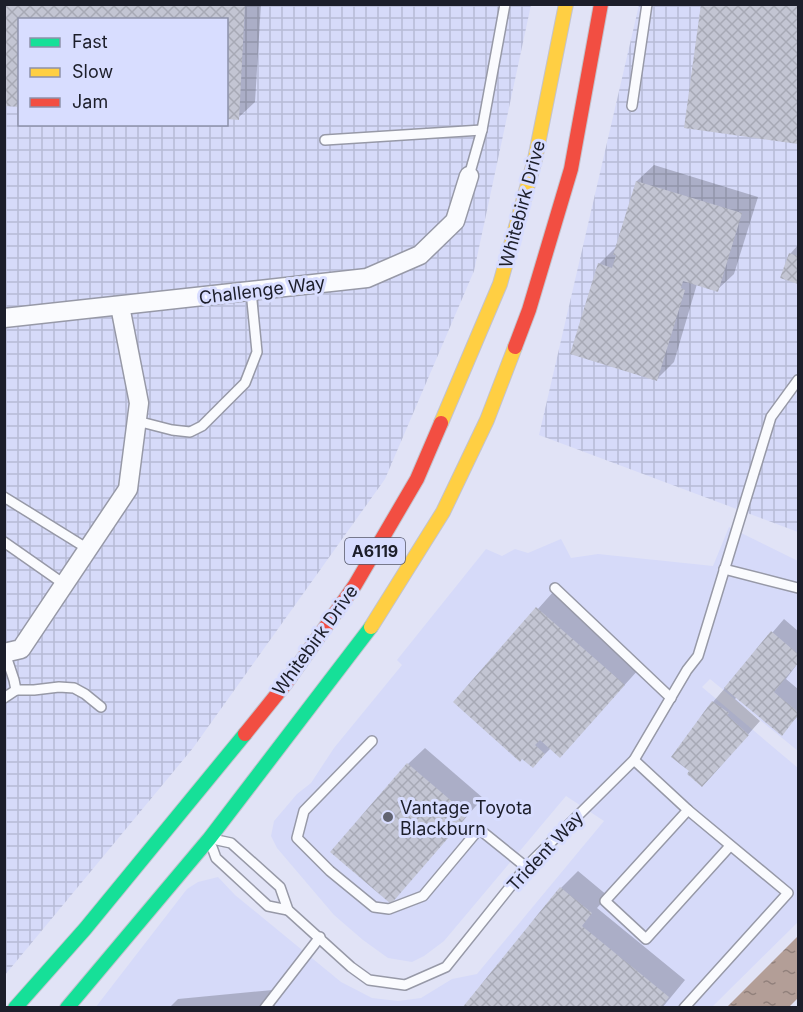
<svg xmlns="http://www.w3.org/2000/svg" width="803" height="1012" viewBox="0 0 803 1012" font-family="Inter,sans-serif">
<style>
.built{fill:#d6daf9}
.industrial{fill:url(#industrial-grid);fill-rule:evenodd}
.water{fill:url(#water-ripples)}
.shadow{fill:#0003}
.building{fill:url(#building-cross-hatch)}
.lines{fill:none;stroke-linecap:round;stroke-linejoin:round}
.lane-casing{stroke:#9799a7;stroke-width:12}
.street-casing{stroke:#9799a7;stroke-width:21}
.fast-casing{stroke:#c3c3cd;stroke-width:16}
.slow-casing{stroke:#c3c3cd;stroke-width:16}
.jam-casing{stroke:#c3c3cd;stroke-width:16}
.lane{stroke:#fafbfe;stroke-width:9}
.street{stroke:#fafbfe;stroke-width:18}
.fast{stroke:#16e098;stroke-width:14}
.slow{stroke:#ffcf43;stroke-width:14}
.jam{stroke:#f24e42;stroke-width:14}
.poi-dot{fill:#616371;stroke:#d8ddff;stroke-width:2}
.labels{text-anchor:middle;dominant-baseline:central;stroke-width:6;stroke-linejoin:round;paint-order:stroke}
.shield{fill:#d8ddff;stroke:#54576a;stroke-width:1.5}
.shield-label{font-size:16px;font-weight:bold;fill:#1c1e2a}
.street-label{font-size:18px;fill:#1c1e2a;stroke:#d8ddff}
.poi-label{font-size:18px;fill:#1c1e2a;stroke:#d8ddff;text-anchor:start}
</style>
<defs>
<pattern id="industrial-grid" width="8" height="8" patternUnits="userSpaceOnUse" patternTransform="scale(1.5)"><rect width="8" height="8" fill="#d6daf9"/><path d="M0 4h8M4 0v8" fill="none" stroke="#b7bbd6"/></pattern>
<pattern id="water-ripples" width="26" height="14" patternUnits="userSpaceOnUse" patternTransform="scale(1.5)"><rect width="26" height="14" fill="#b39e97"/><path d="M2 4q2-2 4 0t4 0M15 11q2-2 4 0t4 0" fill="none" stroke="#91807b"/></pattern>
<pattern id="building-cross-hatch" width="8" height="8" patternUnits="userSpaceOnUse" patternTransform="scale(1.5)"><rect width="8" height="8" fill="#c3c5d3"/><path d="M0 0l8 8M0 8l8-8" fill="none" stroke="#a7a9b5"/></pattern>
</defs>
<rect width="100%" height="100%" fill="#e1e3f6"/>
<path class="built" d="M729 527 798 561V751L710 679 702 687 798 768V922L712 1007 95 1008 187 889 198 882 218 877 235 895 341 982 372 998 398 1001 421 998 452 979 477 974 604 821 566 796 444 941 424 956 412 962 388 958 363 940 334 915 277 848 271 836 274 821 297 794 311 783 334 748 402 665 397 660 486 549 502 556 515 549 528 553 561 539 571 558 598 554 713 566Z"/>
<g class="industrial">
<path d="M5 5H531L474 271 385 479 193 748 5 975ZM20 20H226V124H20Z"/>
<path d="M639 5H798V532L539 435Z"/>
</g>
<path class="water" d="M798 936V998L789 1007H727Z"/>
<g class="shadow">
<path d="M4 4H261L255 102 238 118 226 20H20Z"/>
<path d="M702 4H798V142L686 127Z"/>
<path d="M654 165 758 197 734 274 717 290 697 284 674 362 657 379 599 264 616 247 637 181Z"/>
<path d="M798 245V283L782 277 791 253Z"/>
<path d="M554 591 640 668 560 756 551 748 533 766 455 702Z"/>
<path d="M784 619 798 631V663L786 679 798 689V716L781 734 737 697 735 699 760 721 715 772 713 702Z"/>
<path d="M425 748 483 798 391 902 408 764Z"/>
<path d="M578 871 608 896 597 908 685 980 662 1008H464L561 888Z"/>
<path d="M273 990 275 1008H169L178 999Z"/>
</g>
<g class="building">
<path d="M4 4H245L239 120 226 119V20H20V107L4 106Z"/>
<path d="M701 4H798V144L684 128Z"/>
<path d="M636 181 742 213 718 292 683 281 681 288 685 290 657 381 570 354 598 263 612 268 616 255H613Z"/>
<path d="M789 253 798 256V284L780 278Z"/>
<path d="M536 607 625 685 560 758 540 740 535 745 545 754 533 768 522 759 520 762 453 702Z"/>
<path d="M771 631 798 654V663L774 692 798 712V715L782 736 724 688Z"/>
<path d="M712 701 729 713 727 715 749 735 702 787 687 774 689 771 671 757Z"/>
<path d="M407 763 468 815 391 904 330 852Z"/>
<path d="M560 887 592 913 582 926 669 997 661 1008H462Z"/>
</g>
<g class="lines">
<g class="lane-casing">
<g id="lane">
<path d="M632 106 647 4"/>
<path d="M325 140 482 130"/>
<path d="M469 176 482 130 505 4"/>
<path d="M137 421 172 430 190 432 202 426 245 383 257 352 251 291"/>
<path d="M4 497 88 549"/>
<path d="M4 542 64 584"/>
<path d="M724 569 798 588"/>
<path d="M555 588 671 698"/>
<path d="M16 690H34L59 687 74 688 85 694 101 707"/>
<path d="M4 698 16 690 14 680 5 653"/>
<path d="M372 741 304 811 297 838 330 871 374 907 389 909 423 896 479 829 526 867"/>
<path d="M634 760 688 810 788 893 684 1008"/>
<path d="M688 810 605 901 646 939 730 846"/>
<path d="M217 840 231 843 280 887 288 910 351 967 369 980 405 985 446 967 526 867 634 760 687 670 698 656 771 417 798 380"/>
<path d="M212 847 216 858 268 906 288 910"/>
<path d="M265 1008 320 937"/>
</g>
</g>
<g class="street-casing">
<g id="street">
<path d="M4 318 367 278 420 255 455 221 469 176"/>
<path d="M4 653 21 649 128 489 139 403 120 306"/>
</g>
</g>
<g class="fast-casing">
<g id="fast">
<path d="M15 1008 85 929 245 734"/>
<path d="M67 1008 209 839 371 627"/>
</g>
</g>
<g class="slow-casing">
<g id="slow">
<path d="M441 423 500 284 535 159 566 4"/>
<path d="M371 627 443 512 487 420 515 347"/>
</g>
</g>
<g class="jam-casing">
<g id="jam">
<path d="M515 347 529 310 571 169 601 4"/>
<path d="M245 734 286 683 355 585 417 479 441 423"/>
</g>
</g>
<use href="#lane" class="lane"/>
<use href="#street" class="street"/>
<use href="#fast" class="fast"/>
<use href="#slow" class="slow"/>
<use href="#jam" class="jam"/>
</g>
<circle class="poi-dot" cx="388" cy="817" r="6"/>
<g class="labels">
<rect class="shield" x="345" y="538" width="60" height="26" rx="4.5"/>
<g class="shield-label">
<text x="375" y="551">A6119</text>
</g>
<g class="street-label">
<text transform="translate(522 204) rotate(-75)">Whitebirk Drive</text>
<text transform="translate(262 290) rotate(-7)">Challenge Way</text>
<text transform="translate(315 640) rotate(-54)">Whitebirk Drive</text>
<text transform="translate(545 851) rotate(-47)">Trident Way</text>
</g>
<g class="poi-label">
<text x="400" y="807">Vantage Toyota<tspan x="400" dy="21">Blackburn</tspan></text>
</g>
</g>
<rect width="803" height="1012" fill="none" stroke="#1c1e2a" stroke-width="12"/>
<rect x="18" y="18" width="210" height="108" fill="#d8ddff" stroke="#8d91aa" stroke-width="1.5"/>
<rect x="30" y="38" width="30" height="9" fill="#16e098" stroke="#8d91aa" stroke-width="1.5"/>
<text x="72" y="48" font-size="18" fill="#1c1e2a">Fast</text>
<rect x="30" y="68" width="30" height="9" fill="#ffcf43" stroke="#8d91aa" stroke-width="1.5"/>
<text x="72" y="78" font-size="18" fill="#1c1e2a">Slow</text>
<rect x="30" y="98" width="30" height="9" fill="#f24e42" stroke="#8d91aa" stroke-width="1.5"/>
<text x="72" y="108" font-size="18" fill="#1c1e2a">Jam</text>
</svg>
